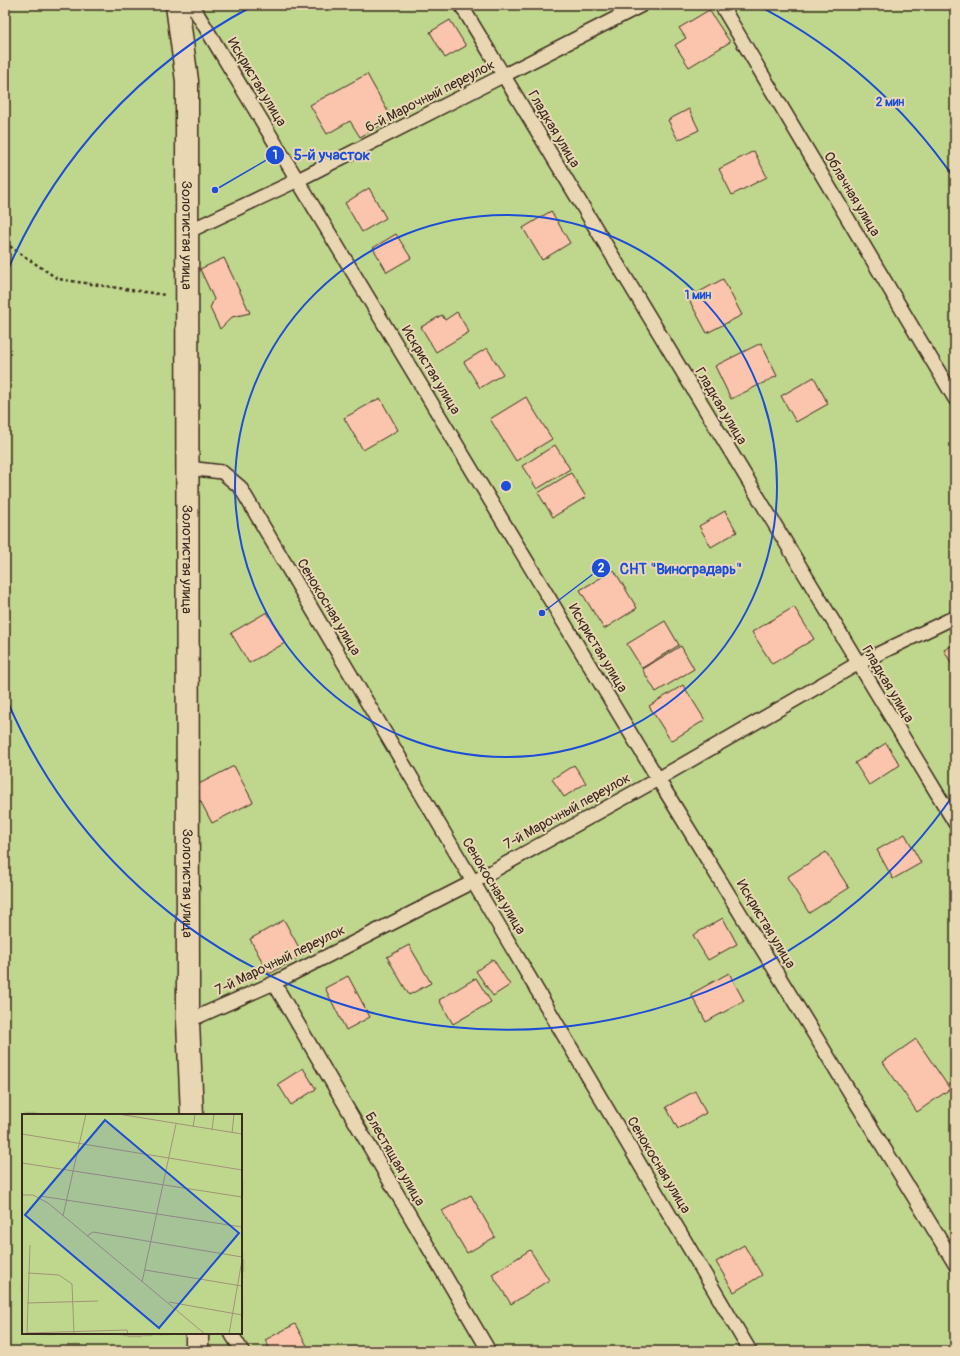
<svg xmlns="http://www.w3.org/2000/svg" width="960" height="1356" viewBox="0 0 960 1356" font-family="Pangolin,sans-serif">
<style>
.green{fill:#bfd78d;stroke:#7d8056;fill-rule:evenodd}
.building{fill:#fac5ac;stroke:#3b2a1e}
.lines{fill:none;stroke-linecap:round;stroke-linejoin:round}
.service-casing{stroke:#3b2a1e;stroke-width:16}
.minor-casing{stroke:#3b2a1e;stroke-width:25}
.path{stroke:#3b2a1e;stroke-width:2.5;stroke-dasharray:3 3;stroke-linecap:butt}
.service{stroke:#e9d7b4;stroke-width:13}
.minor{stroke:#e9d7b4;stroke-width:22}
.ring{fill:none;stroke:#1d4ed8;stroke-width:2}
.labels{text-anchor:middle;dominant-baseline:central;stroke-width:4;stroke-linejoin:round;paint-order:stroke}
.street-label{font-size:14px;fill:#3b2a1e;stroke:#e9d7b4}
.inset-road{fill:none;stroke:#a39278;stroke-width:1}
.view{fill:#1d4ed8;fill-opacity:0.15;stroke:#1d4ed8;stroke-width:2}
.inset-edge{fill:none;stroke:#3b2a1e;stroke-width:2}
.centre{fill:#1d4ed8;stroke:#e9d7b4;stroke-width:2}
.ring-label{font-size:12px;text-anchor:middle;font-weight:bold;fill:#1d4ed8;stroke:#e9d7b4;stroke-width:4;stroke-linejoin:round;paint-order:stroke}
.leader{fill:none;stroke:#1d4ed8;stroke-width:1.5}
.callout-dot{fill:#1d4ed8;stroke:#e9d7b4;stroke-width:1.5}
.mark-label{font-size:12px;text-anchor:middle;font-weight:bold;fill:#fff}
.callout-label{font-size:15px;text-anchor:middle;font-weight:bold;fill:#1d4ed8;stroke:#e9d7b4;stroke-width:4;stroke-linejoin:round;paint-order:stroke}
</style>
<rect width="100%" height="100%" fill="#e9d7b4"/>
<filter id="ink" filterUnits="userSpaceOnUse"><feTurbulence type="fractalNoise" baseFrequency=".025" numOctaves="2"/><feDisplacementMap in="SourceGraphic" scale="8" xChannelSelector="R" yChannelSelector="G"/><feConvolveMatrix kernelMatrix="1 2 1 2 8 2 1 2 1" color-interpolation-filters="sRGB"/></filter>
<g filter="url(#ink)">
<path class="green" d="M5 5H955V1351H5ZM23 1115H241V1333H23Z"/>
<g class="building">
<path d="M709 10 730 42 689 67 675 45 686 38 679 28Z"/>
<path d="M450 20 466 46 445 58 430 32Z"/>
<path d="M367 74 392 119 360 137 350 121 327 134 310 105Z"/>
<path d="M689 109 699 130 678 140 668 120Z"/>
<path d="M754 151 767 177 732 195 719 169Z"/>
<path d="M369 188 386 218 362 232 345 203Z"/>
<path d="M551 211 570 243 542 260 523 228Z"/>
<path d="M396 234 411 258 387 272 373 248Z"/>
<path d="M224 258 250 313 232 317 220 329 210 308 214 299 200 269Z"/>
<path d="M723 279 742 315 707 333 688 298Z"/>
<path d="M457 312 469 332 436 352 421 327 442 315 445 320Z"/>
<path d="M761 343 777 376 731 399 715 366Z"/>
<path d="M487 348 503 374 480 388 464 362Z"/>
<path d="M814 377 828 404 796 422 781 396Z"/>
<path d="M526 397 552 439 516 461 490 419Z"/>
<path d="M380 398 398 430 363 450 344 418Z"/>
<path d="M555 445 570 469 537 489 522 466Z"/>
<path d="M571 473 586 497 553 517 538 493Z"/>
<path d="M725 511 737 532 711 547 699 526Z"/>
<path d="M614 570 637 608 604 629 580 590Z"/>
<path d="M794 607 814 639 772 664 752 632Z"/>
<path d="M267 612 285 643 249 663 231 633Z"/>
<path d="M665 621 679 645 642 668 627 644Z"/>
<path d="M955 644V670L944 650Z"/>
<path d="M681 646 694 669 656 692 642 669Z"/>
<path d="M683 685 705 720 671 741 649 706Z"/>
<path d="M886 743 900 765 869 785 855 763Z"/>
<path d="M574 765 586 783 564 797 552 779Z"/>
<path d="M234 766 253 802 212 823 193 787Z"/>
<path d="M905 834 921 863 893 879 877 850Z"/>
<path d="M826 852 849 888 809 913 787 877Z"/>
<path d="M723 918 737 944 708 960 693 935Z"/>
<path d="M284 920 303 955 269 974 250 939Z"/>
<path d="M409 945 431 983 409 995 387 957Z"/>
<path d="M493 959 510 985 493 996 476 971Z"/>
<path d="M729 973 744 1001 706 1022 691 994Z"/>
<path d="M348 976 370 1017 346 1030 325 988Z"/>
<path d="M476 978 491 1002 453 1024 439 1000Z"/>
<path d="M916 1039 950 1089 917 1112 883 1062Z"/>
<path d="M303 1068 316 1089 291 1105 278 1084Z"/>
<path d="M695 1091 706 1113 678 1129 666 1107Z"/>
<path d="M471 1195 495 1237 467 1253 442 1211Z"/>
<path d="M744 1245 762 1275 734 1292 716 1262Z"/>
<path d="M530 1250 549 1280 511 1304 492 1274Z"/>
<path d="M295 1324 310 1351H271L265 1340Z"/>
</g>
<g class="lines">
<g class="service-casing">
<g id="service">
<path d="M192 5 658 779 955 1264"/>
<path d="M461 5 955 823"/>
<path d="M721 5 955 399"/>
<path d="M187 232 298 180 642 5"/>
<path d="M188 468 222 472 240 487 750 1351"/>
<path d="M274 983 489 1351"/>
<path d="M188 1021 274 983 473 882 658 779 857 664 955 617"/>
<path d="M231 1333 242 1351"/>
</g>
</g>
<g class="minor-casing">
<g id="minor">
<path id="s1" d="M177 5 187 81 188 1021 192 1115"/>
<path d="M197 1351V1333"/>
</g>
</g>
<path class="path" d="M5 243 58 279 165 295"/>
<use href="#service" class="service"/>
<use href="#minor" class="minor"/>
</g>
</g>
<g class="ring">
<circle cx="506" cy="486" r="271"/>
<path d="M954 794A543 543 0 0 1 6 698M6 274A543 543 0 0 1 251 7M761 7A543 543 0 0 1 954 178"/>
</g>
<g class="labels">
<g class="street-label">
<text transform="translate(257 82) rotate(59)">Искристая улица</text>
<text transform="translate(430 96) rotate(-27)">6-й Марочный переулок</text>
<text transform="translate(554 129) rotate(59)">Гладкая улица</text>
<text transform="translate(852 194) rotate(59)">Облачная улица</text>
<text stroke="none"><textPath href="#s1" startOffset="231">Золотистая улица</textPath></text>
<text transform="translate(431 370) rotate(59)">Искристая улица</text>
<text transform="translate(721 406) rotate(59)">Гладкая улица</text>
<text stroke="none"><textPath href="#s1" startOffset="555">Золотистая улица</textPath></text>
<text transform="translate(329 607) rotate(59)">Сенокосная улица</text>
<text transform="translate(598 648) rotate(59)">Искристая улица</text>
<text transform="translate(888 684) rotate(59)">Гладкая улица</text>
<text transform="translate(567 811) rotate(-29)">7-й Марочный переулок</text>
<text stroke="none"><textPath href="#s1" startOffset="879">Золотистая улица</textPath></text>
<text transform="translate(494 886) rotate(59)">Сенокосная улица</text>
<text transform="translate(766 924) rotate(59)">Искристая улица</text>
<text transform="translate(280 960) rotate(-26)">7-й Марочный переулок</text>
<text transform="translate(395 1159) rotate(60)">Блестящая улица</text>
<text transform="translate(659 1165) rotate(59)">Сенокосная улица</text>
</g>
</g>
<g transform="translate(22 1114)">
<rect width="220" height="220" fill="#e9d7b4"/>
<path d="M0 0H220V220H0Z" fill="#bfd78d"/>
<path class="inset-road" d="M96 0 220 20M171 13 173 0M190 16 192 0M210 19 212 0M0 20 220 56M0 49 220 83M0 81H11L26 89 183 220M18 82 220 113M41 102 64 0M65 122 71 118 220 143M123 156 220 172M6 159 37 161 50 170 52 220M120 168 154 10M147 188 220 201M5 189 76 187M5 219 105 216 106 220M5 220 8 131M207 220 220 146"/>
<path class="view" d="M83 6 217 119 137 214 3 101Z"/>
<rect width="220" height="220" class="inset-edge"/>
</g>
<circle cx="506" cy="486" r="6" class="centre"/>
<g class="ring-label">
<text x="890" y="106">2 мин</text>
<text x="698" y="299">1 мин</text>
</g>
<path class="leader" d="M215 190L275 155M542 613L601 568"/>
<g class="callout-dot">
<circle cx="215" cy="190" r="4"/>
<circle cx="542" cy="613" r="4"/>
<circle cx="275" cy="155" r="10"/>
<circle cx="601" cy="568" r="10"/>
</g>
<g class="mark-label">
<text x="275" y="159">1</text>
<text x="601" y="572">2</text>
</g>
<g class="callout-label">
<text x="332" y="160">5-й участок</text>
<text x="681" y="574">СНТ "Виноградарь"</text>
</g>
<rect width="960" height="1356" fill="none" stroke="#e9d7b4" stroke-width="20"/>
<rect x="10" y="10" width="940" height="1336" fill="none" stroke="#3b2a1e" stroke-width="1.5" filter="url(#ink)"/>
</svg>
